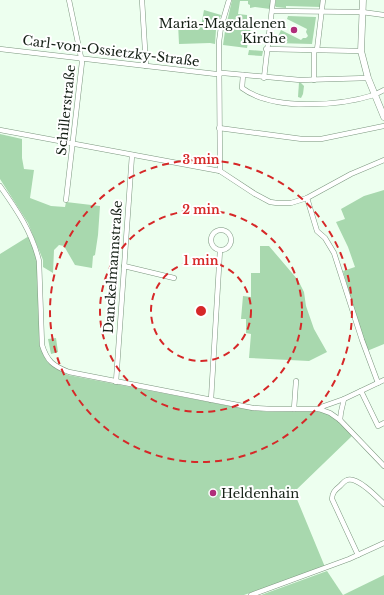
<svg xmlns="http://www.w3.org/2000/svg" width="384" height="595" viewBox="0 0 384 595" font-family="'Libre Baskerville',serif">
<style>
.green{fill:#a8d8ae}
.lines{fill:none;stroke-linecap:round;stroke-linejoin:round}
.minor-casing{stroke:#7b967e;stroke-width:5.5}
.major-casing{stroke:#7b967e;stroke-width:7}
.minor{stroke:#fff;stroke-width:4.5}
.major{stroke:#fff;stroke-width:6}
.ring{fill:none;stroke:#d62828;stroke-width:2;stroke-dasharray:7 5}
.poi-dot{fill:#b02e7a;stroke:#fff;stroke-width:1.5}
.labels{text-anchor:middle;dominant-baseline:central;stroke-width:4;stroke-linejoin:round;paint-order:stroke}
.poi-label{font-size:13px;fill:#141f15;stroke:#fff;text-anchor:end}
.street-label{font-size:13px;fill:#141f15;stroke:#fff}
.centre{fill:#d62828;stroke:#fff;stroke-width:2}
.ring-label{font-size:12px;text-anchor:middle;font-weight:bold;fill:#d62828;stroke:#fff;stroke-width:4;stroke-linejoin:round;paint-order:stroke}
</style>
<rect width="100%" height="100%" fill="#edffef"/>
<g class="green">
<path d="M232 0H270V9L255 7 250 8V5L248 4V1H240L238 14 247 15V23H252L250 32H247L246 34 249 35 247 48 223 45 225 31Z"/>
<path d="M276 0H321V7L286 6V8L276 7 275 6Z"/>
<path d="M204 10 221 15 216 30 215 44 210 43 179 44 178 23 201 26Z"/>
<path d="M288 16 316 17 312 44 275 43 281 30 301 40 303 38H306L308 36 306 32 307 29 287 19Z"/>
<path d="M249 50 263 51 262 56 248 55Z"/>
<path d="M299 82 301 83 304 86 303 94 301 98 298 97Z"/>
<path d="M0 134 22 139V158L24 169 34 170 30 198 51 206 65 207 66 202 100 206 98 235 95 255 93 256 92 268 75 265 64 246 59 245 54 250 53 273 43 267V260L28 223 0 179Z"/>
<path d="M384 190V344L367 351 362 340 343 271 355 267 348 247 336 222 345 219 341 209 364 196Z"/>
<path d="M29 236 37 259 40 339C43 362 48 365 68 375L240 408 268 412 318 410 331 416 353 435 294 492 325 567 244 595H0V254Z"/>
<path d="M260 246H269L298 280 304 292 306 306 314 329 327 352 309 361 249 358 251 334 246 333V319H241L243 296 251 297V273H260Z"/>
<path d="M56 338 58 352 51 354 48 339Z"/>
<path d="M327 571 343 595H261Z"/>
<path d="M384 575V595H343Z"/>
</g>
<g class="lines">
<g class="minor-casing">
<g id="minor">
<path d="M142 0 146 66"/>
<path d="M272 11 362 12 384 15"/>
<path d="M0 49 216 74 223 73 300 80 368 78"/>
<path d="M266 49 361 51"/>
<path d="M314 50V80"/>
<path d="M317 50 323 0"/>
<path d="M243 75 242 88C273 111 339 106 374 95"/>
<path d="M264 78 273 0"/>
<path d="M378 93 384 90"/>
<path d="M219 128 302 139H321L384 126"/>
<path d="M0 130 220 171 255 194 270 202 277 203H291L307 198 351 174 384 160"/>
<path d="M220 171 219 42 221 27 229 0"/>
<path d="M0 186C17 210 32 232 39 261L42 345C47 361 53 366 69 372L253 408 271 409H319L330 413 340 420 384 466"/>
<path d="M307 198 317 231 325 238 334 253 362 340 378 383"/>
<path d="M66 200 82 62 69 0"/>
<circle cx="221" cy="240" r="10"/>
<path d="M124 266 174 278"/>
<path d="M116 382 132 155"/>
<path d="M361 391 378 426 384 423"/>
<path d="M211 400 220 250"/>
<path d="M294 409 296 381"/>
<path d="M319 409 324 406 344 399 384 380"/>
<path d="M340 420 341 412 344 399"/>
<path d="M358 555 332 499C332 493 335 490 340 486 342 484 344 481 347 480 357 476 377 497 384 504"/>
<path d="M251 595 349 559 384 543"/>
</g>
</g>
<g class="major-casing">
<path id="major" d="M363 0 361 51 368 78 384 117"/>
</g>
<use href="#minor" class="minor"/>
<use href="#major" class="major"/>
</g>
<g class="ring">
<circle cx="201" cy="311" r="50"/>
<circle cx="201" cy="311" r="101"/>
<circle cx="201" cy="311" r="151"/>
</g>
<g class="poi-dot">
<circle cx="294" cy="30" r="4"/>
<circle cx="213" cy="493" r="4"/>
</g>
<g class="labels">
<g class="poi-label">
<text x="286" y="23">Maria-Magdalenen<tspan x="286" dy="15">Kirche</tspan></text>
<text x="221" y="493" text-anchor="start">Heldenhain</text>
</g>
<g class="street-label">
<text transform="translate(111 51) rotate(7)">Carl-von-Ossietzky-Straße</text>
<text transform="translate(66 110) rotate(-84)">Schillerstraße</text>
<text transform="translate(113 267) rotate(-86)">Danckelmannstraße</text>
</g>
</g>
<circle cx="201" cy="311" r="6" class="centre"/>
<g class="ring-label">
<text x="201" y="164">3 min</text>
<text x="201" y="214">2 min</text>
<text x="201" y="265">1 min</text>
</g>
</svg>
